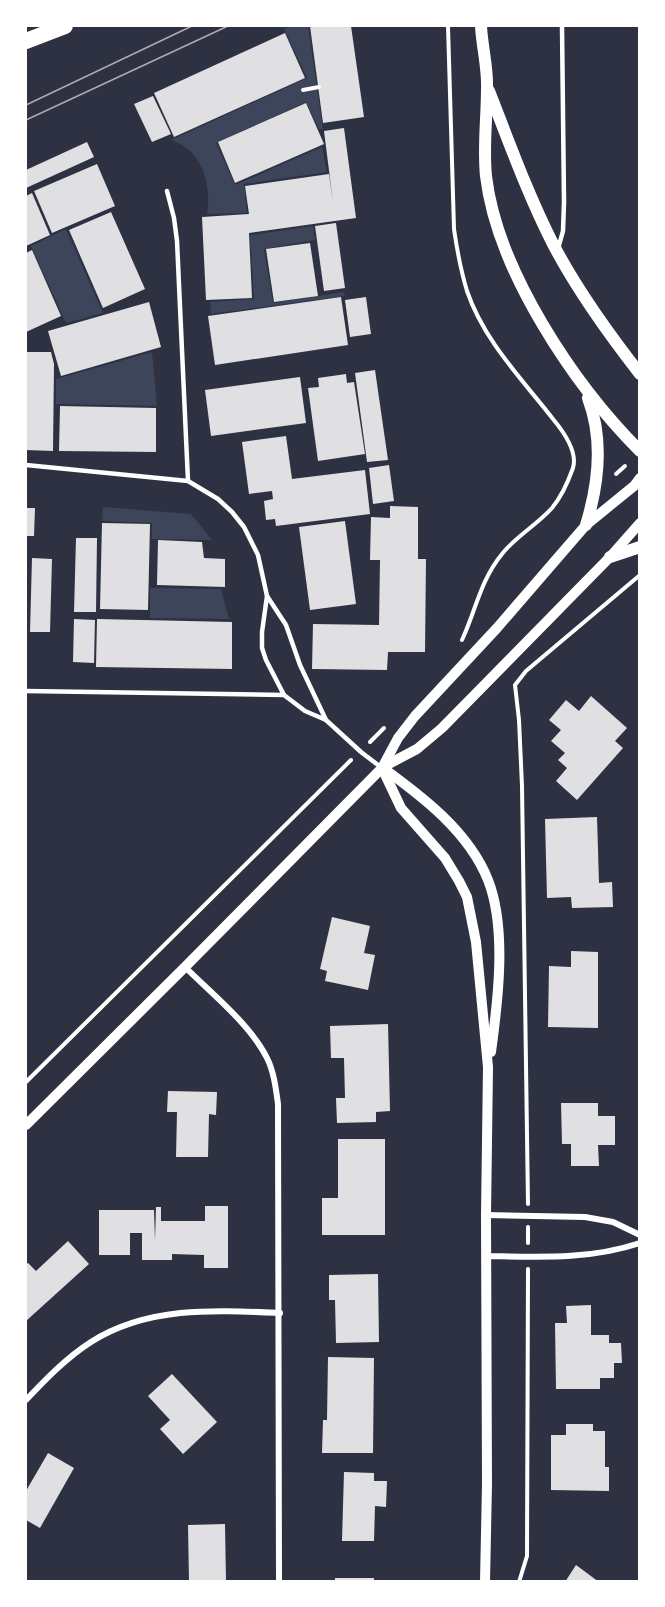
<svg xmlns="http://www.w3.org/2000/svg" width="665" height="1607" viewBox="0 0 665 1607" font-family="'Source Serif 4',serif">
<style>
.green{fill:#3c4559}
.building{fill:#e0e0e3}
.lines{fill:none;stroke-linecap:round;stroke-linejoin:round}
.path{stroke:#fff;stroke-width:4}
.service{stroke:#fff;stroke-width:4.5}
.minor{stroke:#fff;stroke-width:6}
.tertiary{stroke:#fff;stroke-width:10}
.secondary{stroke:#fff;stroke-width:12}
.motorway{stroke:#fff;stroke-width:16}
.tram{stroke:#abadb3;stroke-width:1.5}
</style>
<rect width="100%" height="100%" fill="#2d3142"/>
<g class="green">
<path d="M291 26H308L323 129H319L306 102 216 143 235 185 322 147 327 172 244 184 247 213 207 214C212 184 202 150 171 140L307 78 284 29Z"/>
<path d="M313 226 315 240 264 249 273 303 344 292 345 296 211 314 210 302 254 299 250 235Z"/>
<path d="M66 229 103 313 66 323 31 246Z"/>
<path d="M152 352 157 406 56 404V379Z"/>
<path d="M103 507 191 514 212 540 152 539V523L102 521Z"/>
<path d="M150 588 221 589 229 619 150 618Z"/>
</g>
<g class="building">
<path d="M310 26H351L364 117 323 123Z"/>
<path d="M285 33 305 78 174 137 154 93Z"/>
<path d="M153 96 171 134 152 142 134 104Z"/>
<path d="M306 103 324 144 235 183 218 142Z"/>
<path d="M344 128 356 218 249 233 252 298 206 300 202 217 249 214 245 186 329 174 333 202 324 131Z"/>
<path d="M87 142 94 157 26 188V170Z"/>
<path d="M97 164 115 206 52 233 34 191Z"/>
<path d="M32 193 50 235 26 246V196Z"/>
<path d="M111 212 145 289 103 308 69 230Z"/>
<path d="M336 223 345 288 324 291 315 226Z"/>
<path d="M310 243 318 296 274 302 266 249Z"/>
<path d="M32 250 61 316 26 332V253Z"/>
<path d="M341 297 348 345 215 365 208 316Z"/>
<path d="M366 297 371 334 350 337 345 300Z"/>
<path d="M149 302 161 347 61 376 48 331Z"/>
<path d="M26 352H51L54 364 53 451 26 450Z"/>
<path d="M375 370 388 460 367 462 355 373Z"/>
<path d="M346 374 347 383 354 382 365 454 318 461 308 388 319 387 318 378Z"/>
<path d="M300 377 306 423 211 436 205 390Z"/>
<path d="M60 406 156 408V452L59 451Z"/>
<path d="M286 436 292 479 365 470 370 514 276 526 275 519 266 520 264 501 273 499 272 491 249 494 242 442Z"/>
<path d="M389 465 394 501 373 504 369 468Z"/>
<path d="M390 506 418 507V559H426L425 652H388L387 670 312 669 313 624 379 625 380 560H370L371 517 390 518Z"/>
<path d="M26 508H35L34 536H26Z"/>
<path d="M345 521 356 604 310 610 299 527Z"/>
<path d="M102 523 150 524 148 610 100 609Z"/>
<path d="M76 538H97L96 612H74Z"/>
<path d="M158 540 202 542 204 558 225 559V587L157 585Z"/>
<path d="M32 558 52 559 50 632H30Z"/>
<path d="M74 619 95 620 94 663 73 662Z"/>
<path d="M97 619 232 622V669L96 667Z"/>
<path d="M591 696 627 728 615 741 623 748 577 800 556 781 567 768 558 760 565 753 551 741 561 730 549 720 566 700 579 711Z"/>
<path d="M597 817 599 883 612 882 613 907 572 908 571 897 547 898 545 819Z"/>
<path d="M332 917 370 926 364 953 375 955 368 990 325 981 327 971 320 969Z"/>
<path d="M571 951 598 952V1028L548 1027 549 966 571 967Z"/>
<path d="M388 1024 390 1111 376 1112V1122L337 1123 336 1098H345L344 1058H331L330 1026Z"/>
<path d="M168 1091 217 1092 216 1115 209 1114 208 1157H176L177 1112H167Z"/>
<path d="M561 1103H598V1116H615V1145H598L599 1166H571V1144H562Z"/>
<path d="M338 1139H385V1235H322V1198H338Z"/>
<path d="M205 1206H228V1268H204V1255L172 1254V1260H142V1233H130V1255H99V1210H154L155 1241 156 1207H161V1221H205Z"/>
<path d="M68 1241 89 1264 26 1321V1264L28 1263 36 1271Z"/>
<path d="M378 1274 379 1342 336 1343 335 1300H329V1275Z"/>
<path d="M591 1305V1335H609V1343H621L622 1363H614V1378H600V1389H556L555 1323H567L566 1306Z"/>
<path d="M328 1357 374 1358 373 1453H322L323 1420H327Z"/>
<path d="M172 1374 217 1422 183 1454 160 1429 170 1420 148 1396Z"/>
<path d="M566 1424H593V1431H605V1467H609V1491L551 1490V1435H566Z"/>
<path d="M48 1453 74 1468 40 1528 26 1520V1491Z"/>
<path d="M344 1472 374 1473V1481H387L386 1507 375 1506 374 1541H342Z"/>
<path d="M225 1524 226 1582H189L188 1525Z"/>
<path d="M576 1565 599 1582H565Z"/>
<rect x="335" y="1578" width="39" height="4"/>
</g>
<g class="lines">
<g class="path">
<path d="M448 26 454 229C457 250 461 271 467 291 484 341 522 379 553 419 563 431 578 451 573 468 568 482 562 496 552 508 537 525 516 536 502 554 480 581 476 610 462 640"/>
<path d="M303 90 319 87"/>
<path d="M616 474 625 466"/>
<path d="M370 742 384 728"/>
<path d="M26 1082 351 760"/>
<path d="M528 1204 522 786 519 720 515 685 526 671 640 575"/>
<path d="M528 1227V1243"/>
<path d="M519 1582 527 1556 528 1269"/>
</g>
<g class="service">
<path d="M167 191 174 218 177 241 188 481"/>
<path d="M558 249 563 231 564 202 562 26"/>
<path d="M26 465 188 481 218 499 232 512 244 527 258 555 267 596 262 632V648L266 660 284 695 305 711 326 720 361 752 382 768"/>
<path d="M267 596 286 625 300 665 326 720"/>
<path d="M26 691 284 695"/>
</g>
<g class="minor">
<path d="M185 967C212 994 250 1024 267 1058 274 1072 276 1089 278 1104L279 1582"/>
<path d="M486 1215 585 1217 613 1222 640 1235"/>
<path d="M486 1256C539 1257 589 1260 640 1243"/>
<path d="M26 1400C46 1379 66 1358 91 1342 148 1306 215 1310 280 1313"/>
</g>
<g class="tertiary">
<path d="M383 767 417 749 442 728 610 557 640 523"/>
<path d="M382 768 401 808 445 858 459 881 467 897 476 942 488 1067 486 1215 487 1484 485 1582"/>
<path d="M383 768C423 797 469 832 488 880 507 928 498 1001 491 1052"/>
<path d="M26 1125 185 967 382 768 398 738 415 716 497 628 586 525 634 486 640 478"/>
</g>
<g class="secondary">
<path d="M481 26C482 47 488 68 487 89 487 118 483 147 486 176 497 270 574 385 640 451"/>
<path d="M489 91C509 142 528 195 553 244 577 290 608 333 640 374"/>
<path d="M586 525C599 483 604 440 588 398"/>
<path d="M610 557 640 547"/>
</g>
<path class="motorway" d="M26 41 65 26"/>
<g class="tram">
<path d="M26 105 192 26"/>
<path d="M26 120 228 26"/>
</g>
</g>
<rect width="665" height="1607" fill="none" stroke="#ffffff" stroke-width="54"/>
</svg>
